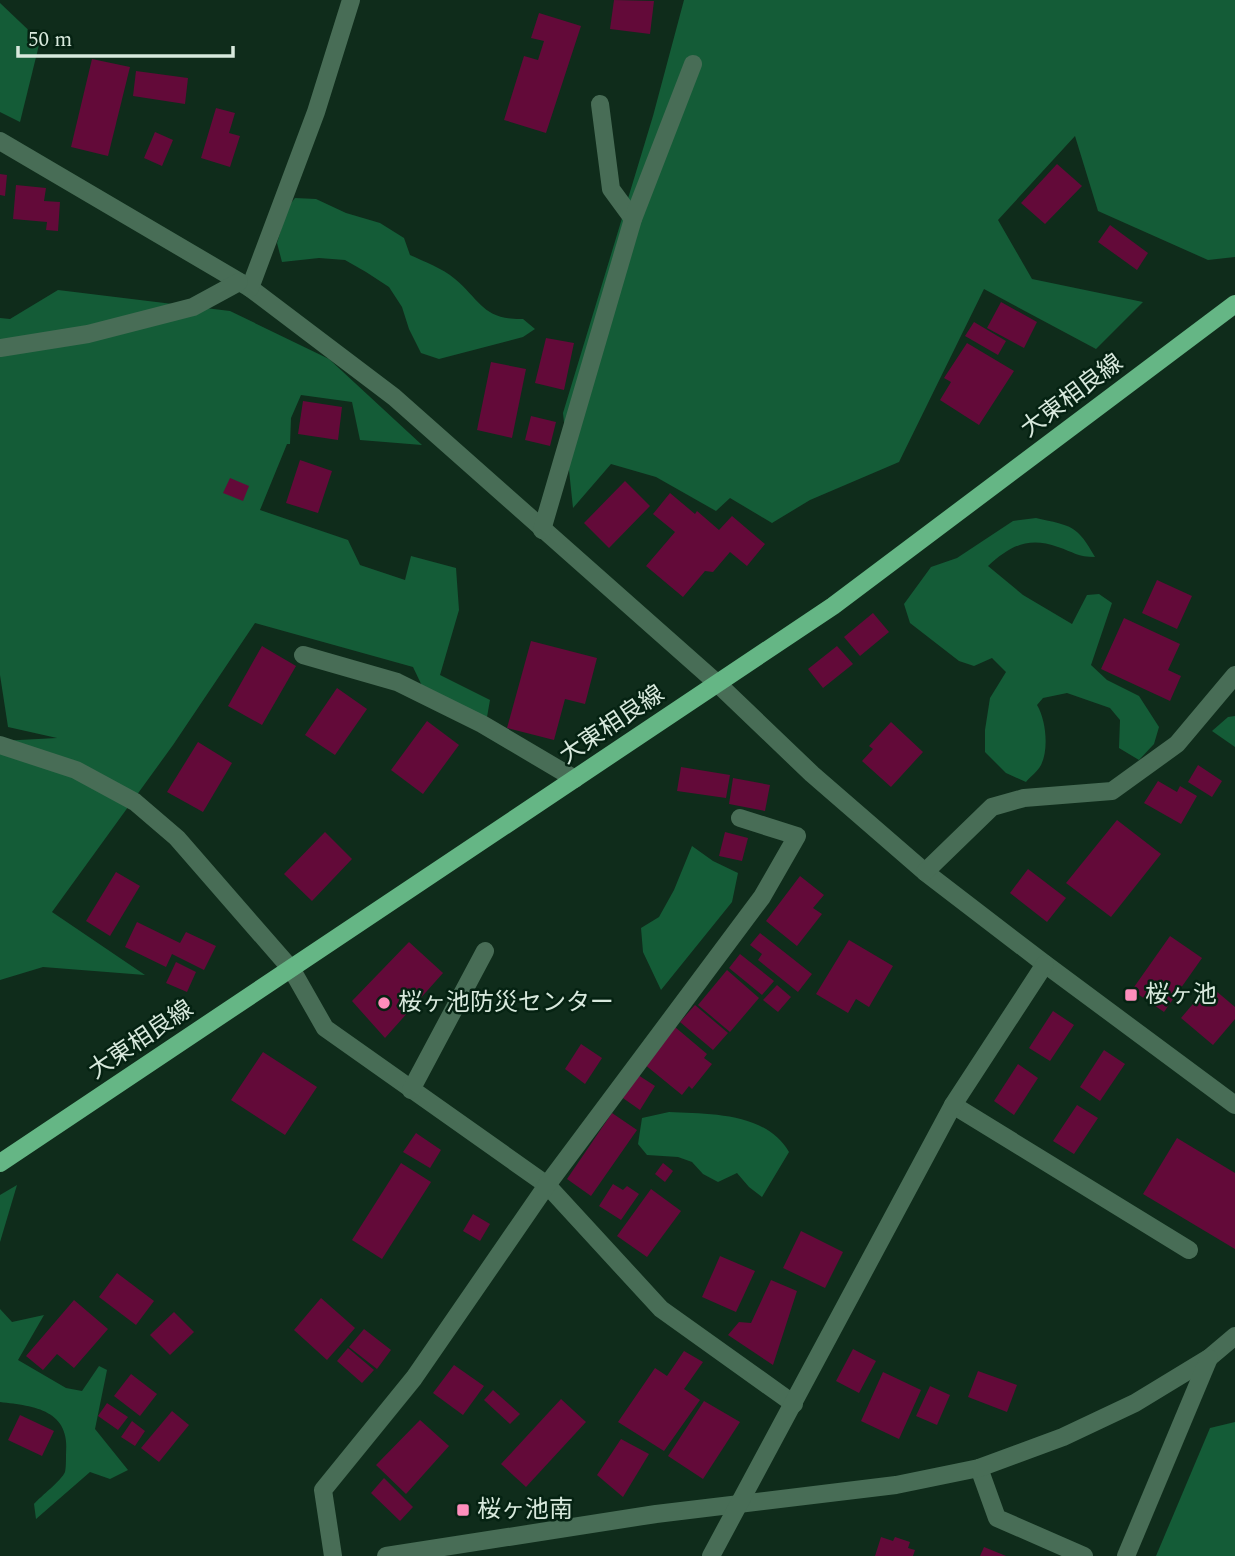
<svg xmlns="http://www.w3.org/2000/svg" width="1235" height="1556" viewBox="0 0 1235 1556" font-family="Spectral,'Noto Sans JP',serif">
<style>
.green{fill:#145c37}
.building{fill:#630a39}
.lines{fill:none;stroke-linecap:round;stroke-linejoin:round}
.minor{stroke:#486d56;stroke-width:18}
.major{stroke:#65b685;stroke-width:18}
.poi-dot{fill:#fe8ebc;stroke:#052212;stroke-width:2.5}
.labels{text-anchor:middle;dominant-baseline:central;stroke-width:5;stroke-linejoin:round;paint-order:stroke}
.street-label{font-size:24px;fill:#d8e9dd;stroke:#052212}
.poi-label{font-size:24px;fill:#d8e9dd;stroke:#052212;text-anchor:start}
</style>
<rect width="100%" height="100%" fill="#0f2c1b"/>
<g class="green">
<path d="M684 0H1235V257L1208 260 1098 211 1075 136 998 220 1032 279 1143 302 1096 349 984 289 899 462 810 500 772 523 730 498 716 511 656 477 611 464 573 508 563 413 653 116Z"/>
<path d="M0 3 40 41 20 122 0 112Z"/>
<path d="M295 198 316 199 346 213 380 223 404 238 410 255C425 262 442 268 455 279 481 301 483 320 523 319L535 329 523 337 439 359 421 353 409 329 402 307 389 287 366 272 345 260 319 258 282 262 277 243 288 207Z"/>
<path d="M58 290 230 311 329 359 422 445 360 440 352 402 301 395 291 418 290 444H287L260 510 348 540 360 565 405 580 411 556 456 568 459 610 440 675 490 700 487 717 424 690 413 667 255 623 173 745 52 912 145 975 43 967 0 980V741L57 738 8 727 0 675V318L10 319Z"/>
<path d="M1036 518C1072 526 1077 525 1095 557 1078 557 1073 552 1058 547 1028 536 1010 546 988 566L1023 595 1072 624 1087 595 1099 594 1112 603 1091 665 1107 680 1139 696 1159 727 1154 744 1139 760 1119 748 1120 720 1110 708 1067 693 1043 698 1037 705C1046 720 1049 749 1041 765 1038 771 1030 777 1026 782L1006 773 985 752V730L990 698 1006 672 992 658 974 666 959 661 910 623 904 604 931 567 957 558 1013 521Z"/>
<path d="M1235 716V747L1212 731 1228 717Z"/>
<path d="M692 846 713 861 738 873 732 902 661 990 643 952 641 928 659 917 674 890Z"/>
<path d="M669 1112C709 1114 766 1112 789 1152L762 1197 749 1187 737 1173 718 1182 703 1174 692 1162 678 1157 647 1155 638 1144 642 1118Z"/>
<path d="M17 1185 0 1242V1195Z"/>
<path d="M0 1309 12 1322 44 1315 18 1360 66 1388 82 1391 99 1366 107 1370 95 1429 128 1470 110 1479 90 1472 36 1519 34 1504C41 1496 61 1481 65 1472 66 1468 66 1460 66 1455 71 1410 35 1406 0 1402Z"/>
<path d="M1235 1422V1556H1156L1210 1428Z"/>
</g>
<g class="building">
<path d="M614 0 654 1 650 34 610 29Z"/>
<path d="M539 13 581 26 546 133 504 120 524 56 538 60 544 41 531 38Z"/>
<path d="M92 59 130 67 108 156 71 147Z"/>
<path d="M136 71 188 78 185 104 133 96Z"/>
<path d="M216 108 235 113 229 133 240 136 230 167 201 158Z"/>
<path d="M155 132 173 140 162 166 144 158Z"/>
<path d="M1057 164 1082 186 1045 224 1021 203Z"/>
<path d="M0 174 7 175 5 196 0 195Z"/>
<path d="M16 185 46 188 44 201 60 202 58 231 46 230 47 222 13 219Z"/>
<path d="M1110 225 1148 253 1137 270 1098 242Z"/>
<path d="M1001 302 1037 322 1024 348 987 328Z"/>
<path d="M974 322 1006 341 998 355 965 336Z"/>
<path d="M546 338 574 343 564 390 535 383Z"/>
<path d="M967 343 1014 371 979 425 940 400 951 382 944 378Z"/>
<path d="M491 362 526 369 512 438 477 430Z"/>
<path d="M303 401 342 407 338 440 298 434Z"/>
<path d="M531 416 556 422 550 446 525 440Z"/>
<path d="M300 460 332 471 318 513 286 503Z"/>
<path d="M230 478 249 486 243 501 223 493Z"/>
<path d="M625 481 650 506 609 548 584 523Z"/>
<path d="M670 493 695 514 697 511 719 530 732 516 765 544 747 566 730 552 713 572 705 571 683 597 646 566 675 532 653 514Z"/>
<path d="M1157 580 1192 596 1177 629 1142 613Z"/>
<path d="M873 613 889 632 860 656 844 637Z"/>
<path d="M1124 618 1180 644 1168 670 1181 676 1170 701 1101 669Z"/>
<path d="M531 641 597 658 585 704 565 699 554 740 507 728Z"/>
<path d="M262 646 296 666 262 725 228 706Z"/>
<path d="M837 646 853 664 823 688 808 669Z"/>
<path d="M337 688 367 709 335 755 305 735Z"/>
<path d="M427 721 459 745 423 794 391 770Z"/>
<path d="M891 722 923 752 891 787 862 761 873 749 869 746Z"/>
<path d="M198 742 232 763 203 812 167 792Z"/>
<path d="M1198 765 1222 781 1212 797 1188 782Z"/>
<path d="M681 767 730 775 726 798 677 791Z"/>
<path d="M733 778 770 785 765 811 729 804Z"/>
<path d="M1158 781 1177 792 1180 786 1197 796 1181 824 1144 803Z"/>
<path d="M1117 820 1161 854 1111 917 1066 883Z"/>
<path d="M325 832 352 859 312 901 284 874Z"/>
<path d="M725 832 748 838 742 861 719 856Z"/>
<path d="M1028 869 1066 898 1047 922 1010 893Z"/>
<path d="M116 872 140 886 110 936 86 921Z"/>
<path d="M800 876 824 895 813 908 822 914 797 946 766 921Z"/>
<path d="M137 922 180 943 186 932 216 946 204 970 172 954 166 967 125 947Z"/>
<path d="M760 933 812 974 798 992 758 960 762 954 750 945Z"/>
<path d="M1170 936 1202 958 1164 1012 1132 990Z"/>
<path d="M849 940 893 966 869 1007 856 999 848 1013 816 994Z"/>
<path d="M409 942 443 973 385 1038 352 1001Z"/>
<path d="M740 954 774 981 762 995 729 968Z"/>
<path d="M176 962 196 972 187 992 166 983Z"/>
<path d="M727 970 759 998 730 1032 698 1005Z"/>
<path d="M777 985 791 997 778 1012 763 1000Z"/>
<path d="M1209 985 1235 1007V1019L1213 1045 1181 1018Z"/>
<path d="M695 1005 728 1033 713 1050 680 1022Z"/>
<path d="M1053 1011 1074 1025 1050 1061 1029 1048Z"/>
<path d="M675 1027 707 1054 704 1058 712 1064 692 1089 689 1086 682 1095 644 1064Z"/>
<path d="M581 1044 602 1058 585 1084 565 1069Z"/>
<path d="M1104 1050 1125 1064 1100 1101 1080 1087Z"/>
<path d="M263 1052 317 1087 285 1135 231 1100Z"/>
<path d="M1018 1064 1038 1078 1014 1115 994 1101Z"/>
<path d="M635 1073 655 1086 640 1110 620 1096Z"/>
<path d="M1077 1105 1098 1118 1074 1154 1053 1141Z"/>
<path d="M612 1113 637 1130 591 1196 567 1179Z"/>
<path d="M416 1133 441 1150 430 1168 403 1152Z"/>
<path d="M1177 1138 1235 1173V1249L1143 1194Z"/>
<path d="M401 1163 431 1182 382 1259 352 1240Z"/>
<path d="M663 1163 673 1171 665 1182 655 1174Z"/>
<path d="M613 1184 623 1190 627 1186 639 1194 621 1220 599 1206Z"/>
<path d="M651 1189 681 1211 647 1257 617 1236Z"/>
<path d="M473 1214 490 1224 480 1241 463 1231Z"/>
<path d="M801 1231 843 1252 825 1288 783 1268Z"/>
<path d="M720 1256 755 1271 736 1312 702 1297Z"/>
<path d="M117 1273 154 1301 136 1325 99 1297Z"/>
<path d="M771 1280 797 1291 773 1365 728 1335 739 1322 751 1323Z"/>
<path d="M321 1298 355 1328 327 1360 294 1330Z"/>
<path d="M74 1300 108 1329 74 1368 57 1354 43 1370 26 1356Z"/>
<path d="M174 1312 194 1332 170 1355 150 1335Z"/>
<path d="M364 1329 391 1350 377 1369 349 1347Z"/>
<path d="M348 1348 374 1370 362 1383 337 1361Z"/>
<path d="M853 1349 876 1361 859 1393 836 1381Z"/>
<path d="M684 1351 703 1362 684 1389 700 1400 664 1451 618 1422 655 1368 667 1376Z"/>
<path d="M454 1365 484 1386 463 1415 433 1393Z"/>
<path d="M978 1371 1017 1385 1007 1412 968 1397Z"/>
<path d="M883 1372 921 1390 899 1439 861 1421Z"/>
<path d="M131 1374 157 1394 140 1416 114 1396Z"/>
<path d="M930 1386 950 1395 937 1425 916 1416Z"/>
<path d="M493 1390 520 1414 510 1424 484 1400Z"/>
<path d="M561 1399 586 1422 526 1487 501 1464Z"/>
<path d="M704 1401 740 1422 703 1479 668 1456Z"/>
<path d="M107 1403 128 1417 118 1430 98 1416Z"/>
<path d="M172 1411 189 1425 159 1462 141 1448Z"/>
<path d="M20 1415 54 1431 42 1456 8 1440Z"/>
<path d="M420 1420 449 1446 406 1494 376 1465Z"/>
<path d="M132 1421 145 1431 135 1446 121 1437Z"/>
<path d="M621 1439 649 1454 623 1497 597 1475Z"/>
<path d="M384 1478 413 1507 400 1521 371 1493Z"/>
<path d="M881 1537 893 1541 895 1537 910 1542 908 1548 915 1550 913 1556H875Z"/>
<path d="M984 1547 1006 1556H980Z"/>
</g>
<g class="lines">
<g class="minor">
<path d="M600 104 611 189 633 219"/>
<path d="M0 141 250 288 394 397 718 684 812 774 925 872 1045 964 1235 1105"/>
<path d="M250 288 316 112 351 0"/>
<path d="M0 348 88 334 193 307 239 282"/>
<path d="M542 530 633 219 693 64"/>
<path d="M303 655 397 682 482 724 575 779"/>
<path d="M0 745 76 770 135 802 177 838 292 970 325 1028 547 1185 661 1309 794 1404"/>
<path d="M925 872 992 807 1024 798 1112 791 1177 744 1235 675"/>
<path d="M411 1090 485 951"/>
<path d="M953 1105 1189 1250"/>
<path d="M979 1468 997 1518 1084 1556"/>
<path d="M333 1556 323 1490 414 1378 547 1185 762 897 797 836 740 818"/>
<path d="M386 1556 656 1514 896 1485 979 1468 1063 1437 1135 1403 1209 1358 1235 1336"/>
<path d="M711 1556 953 1105 1045 964"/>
<path d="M1126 1556 1209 1358"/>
</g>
<path class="major" d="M0 1163 833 606 1235 304"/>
</g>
<g class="poi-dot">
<rect x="1124" y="988" width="14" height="14" rx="3.5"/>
<circle cx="384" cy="1003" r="7"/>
<rect x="456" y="1503" width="14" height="14" rx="3.5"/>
</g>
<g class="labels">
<g class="street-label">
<text transform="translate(1072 396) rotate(-37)">大東相良線</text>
<text transform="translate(612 725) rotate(-34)">大東相良線</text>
<text transform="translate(141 1040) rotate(-34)">大東相良線</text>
</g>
<g class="poi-label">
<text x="1145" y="995">桜ヶ池</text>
<text x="398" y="1003">桜ヶ池防災センター</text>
<text x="477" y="1510">桜ヶ池南</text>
</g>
</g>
<path d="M18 46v10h215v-10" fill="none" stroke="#d8e9dd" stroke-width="3.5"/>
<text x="28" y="46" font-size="21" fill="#d8e9dd" stroke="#052212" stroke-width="5" paint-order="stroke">50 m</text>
</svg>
